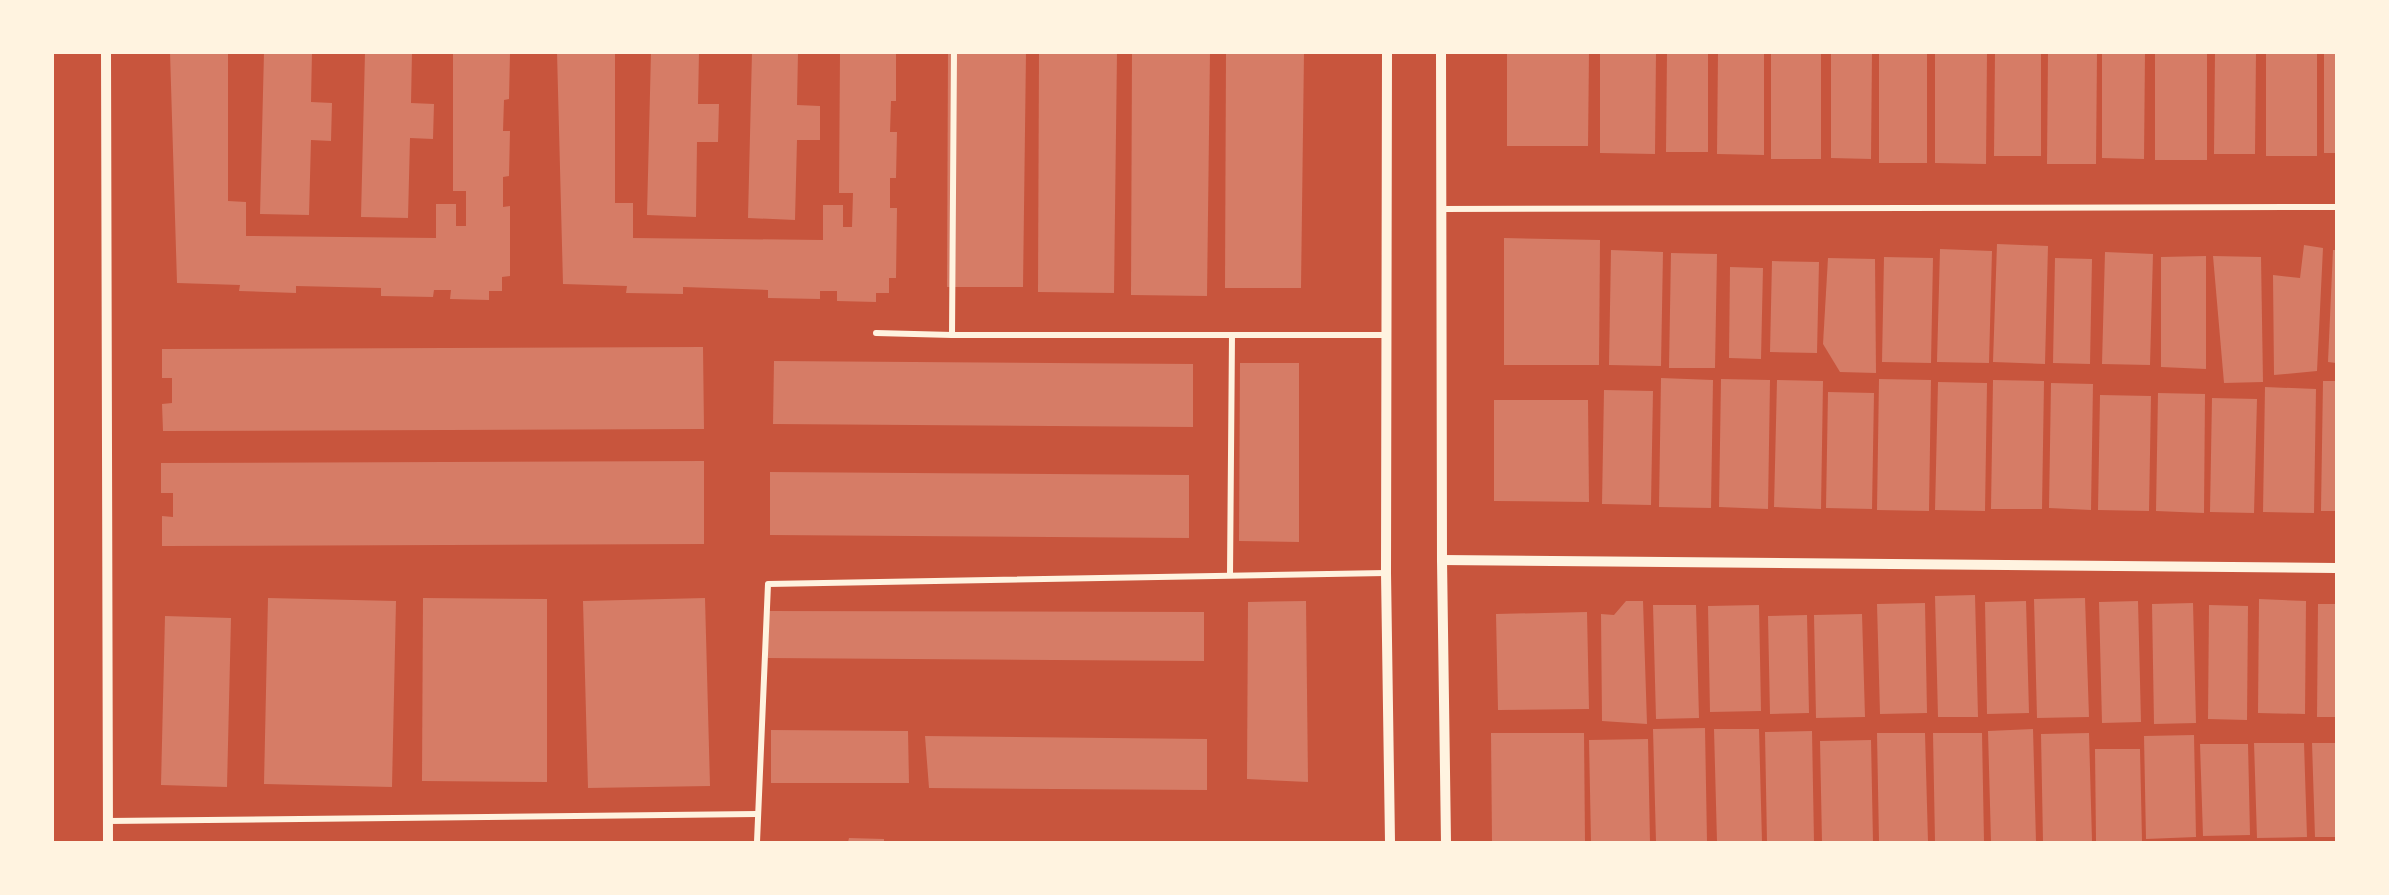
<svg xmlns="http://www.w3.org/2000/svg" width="2389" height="895" viewBox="0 0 2389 895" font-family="'Golos Text',sans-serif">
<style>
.building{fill:#d67c66}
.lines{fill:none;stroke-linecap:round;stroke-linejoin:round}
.minor{stroke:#fff3e0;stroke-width:6}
.tertiary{stroke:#fff3e0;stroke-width:10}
</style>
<rect width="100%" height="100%" fill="#c8553d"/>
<g class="building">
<path d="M170 52H228V201L246 202V236L436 238V204H456V226H466V191H453V52L510 53 509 99 504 100 503 131H510L509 176 503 177V207L510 206V276L502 277V291H489V300L450 299 451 290H434L433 297 381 296V288L296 286V293L239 291 240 285 177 283Z"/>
<path d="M264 52H312L311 102 332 103 331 141 311 140 309 215 260 214Z"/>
<path d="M365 52H412L411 103 434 104 433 139 410 138 408 218 361 217Z"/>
<path d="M557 52H615V203H633V238L823 240V205H843V227H852L853 193H839L840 52H890V54H896V101H891L890 132H897L896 178H890V208H897L896 278H889V293H876V302L837 301V291H820V299L768 298V290L683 287V294L626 293 627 286 563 284Z"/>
<path d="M651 52H699L698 104H719L718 142H697L696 217 647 215Z"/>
<path d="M752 52H798L797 105 820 106V140H797L795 220 748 218Z"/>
<path d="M948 52H1026L1023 287H947Z"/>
<path d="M1039 52H1117L1114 293 1038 292Z"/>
<path d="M1132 52H1210L1207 296 1131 295Z"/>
<path d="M1226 52H1304L1301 288H1225Z"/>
<path d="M1507 52H1589L1588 146H1507Z"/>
<path d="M1600 52H1656L1655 154 1600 153Z"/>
<path d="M1667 52H1708V152H1666Z"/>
<path d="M1718 52H1764V155L1717 154Z"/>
<rect x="1771" y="52" width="50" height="107"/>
<path d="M1831 52H1872L1871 159 1831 158Z"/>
<rect x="1879" y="52" width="48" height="111"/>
<path d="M1935 52H1987L1986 164 1935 163Z"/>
<path d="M1995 52H2041V156H1994Z"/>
<path d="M2048 52H2097L2096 164H2047Z"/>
<path d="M2102 52H2145L2144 159 2102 158Z"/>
<rect x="2155" y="52" width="52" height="108"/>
<path d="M2215 52H2256L2255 154H2214Z"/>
<rect x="2266" y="52" width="51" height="104"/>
<rect x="2324" y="52" width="12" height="101"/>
<path d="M1504 238 1600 240 1599 365H1504Z"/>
<path d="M1997 244 2048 246 2045 364 1993 362Z"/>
<path d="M2304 245 2323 248 2317 371 2274 375 2273 275 2300 278Z"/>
<path d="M1940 249 1992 251 1989 363 1937 362Z"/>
<path d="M1611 250 1663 252 1661 366 1609 365Z"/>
<path d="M2333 250H2336V363L2328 362Z"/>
<path d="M2105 252 2153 254 2150 365 2102 364Z"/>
<path d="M1671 253 1717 254 1715 368H1669Z"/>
<path d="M2206 256V369L2161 367V257Z"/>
<path d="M2213 256 2261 257 2263 382 2224 383Z"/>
<path d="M1884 257 1933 258 1931 363 1882 362Z"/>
<path d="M1828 258 1875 259 1876 373 1840 372 1823 344Z"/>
<path d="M2055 258 2092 259 2090 364 2053 363Z"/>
<path d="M1772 261 1819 262 1817 353 1770 352Z"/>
<path d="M1730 267 1763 268 1761 359 1729 358Z"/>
<path d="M703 347 704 429 163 431 162 404 172 403V378H162V349Z"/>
<path d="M774 361 1193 364V427L773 424Z"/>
<path d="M1240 363H1299V542L1239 541Z"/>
<path d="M1661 378 1713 380 1711 508 1659 507Z"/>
<path d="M1721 379 1770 380 1768 509 1719 507Z"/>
<path d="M1879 379 1931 380 1929 511 1877 510Z"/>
<path d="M1777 380 1823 381 1821 509 1774 507Z"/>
<path d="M1993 380 2044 381 2042 509H1991Z"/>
<path d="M2323 381H2336V511H2321Z"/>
<path d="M1938 382 1987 383 1985 511 1935 510Z"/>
<path d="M2051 383 2093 384 2091 510 2049 508Z"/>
<path d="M2265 387 2316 389 2314 513 2263 512Z"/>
<path d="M1604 390 1653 391 1651 505 1602 504Z"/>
<path d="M1828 392 1874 393 1872 509 1826 508Z"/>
<path d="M2158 393 2205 394 2204 513 2156 511Z"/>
<path d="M2100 395 2151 396 2149 511 2098 510Z"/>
<path d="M2212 398 2257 399 2254 513 2210 512Z"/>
<path d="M1494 400H1588L1589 502 1494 501Z"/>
<path d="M704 461V544L162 546V516L173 517V493H161V463Z"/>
<path d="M770 472 1189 475V538L770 535Z"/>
<path d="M1975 595 1978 717H1938L1935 596Z"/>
<path d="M268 598 396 601 392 787 264 784Z"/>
<path d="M423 598 547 599V782L422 781Z"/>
<path d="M705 598 710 786 588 788 583 601Z"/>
<path d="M2085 598 2089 717 2037 718 2034 599Z"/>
<path d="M2259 599 2306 601 2305 714 2258 713Z"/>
<path d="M1306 601 1308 782 1247 779 1248 602Z"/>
<path d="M1626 601H1643L1647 724 1602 721 1601 614 1614 615Z"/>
<path d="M2026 601 2029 713 1987 714 1985 602Z"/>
<path d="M2138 601 2141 722 2102 723 2099 602Z"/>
<path d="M1925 603 1927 713 1880 714 1877 604Z"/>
<path d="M2193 603 2196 723 2154 724 2152 604Z"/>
<path d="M2318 604H2336V717H2317Z"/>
<path d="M1653 605H1696L1699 718 1656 719Z"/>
<path d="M1759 605 1761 711 1710 712 1708 606Z"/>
<path d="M2209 605 2248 606 2247 720 2208 719Z"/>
<path d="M764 611 1204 612V661L768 658Z"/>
<path d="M1587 612 1589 709 1498 710 1496 614Z"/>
<path d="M1862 614 1865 717 1816 718 1814 615Z"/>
<path d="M1807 615 1809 713 1770 714 1768 616Z"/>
<path d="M165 616 231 618 227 787 161 785Z"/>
<path d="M1705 728 1707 842H1656L1653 729Z"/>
<path d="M1714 729H1759L1762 842H1717Z"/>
<path d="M2033 729 2036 842H1991L1988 731Z"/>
<path d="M771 730 908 731 909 783H771Z"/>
<path d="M1812 731 1814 842H1767L1765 732Z"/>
<path d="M1491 733H1584L1585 842H1492Z"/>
<path d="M1877 733H1925L1928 842H1879Z"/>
<path d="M1933 733H1982L1984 842H1935Z"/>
<path d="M2089 733 2092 841 2043 842 2041 734Z"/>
<path d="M2194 735 2196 837 2146 839 2144 736Z"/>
<path d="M925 736 1207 739V790L929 788Z"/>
<path d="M1648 739 1650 842H1591L1589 740Z"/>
<path d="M1871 740 1873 842H1822L1820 741Z"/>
<path d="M2254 743H2304L2307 837 2257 838Z"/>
<path d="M2312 743H2336V837H2315Z"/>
<path d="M2200 744H2248L2250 835 2203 836Z"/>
<path d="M2095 749H2140L2142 841H2096Z"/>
<path d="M849 838 884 839V842H848Z"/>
</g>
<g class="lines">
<g class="minor">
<path d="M1441 209 2336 207"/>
<path d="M876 333 952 335H1386"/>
<path d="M952 335 954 52"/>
<path d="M1230 575 1232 335"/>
<path d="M108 821 757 814"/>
<path d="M757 842 768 584 1386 573"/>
</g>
<g class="tertiary">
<path d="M106 52 108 842"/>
<path d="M1387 52 1386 573 1390 842"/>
<path d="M1441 52 1442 560 1446 842"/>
<path d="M1442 560 2336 568"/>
</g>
</g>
<rect width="2389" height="895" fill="none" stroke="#fff3e0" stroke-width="108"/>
</svg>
